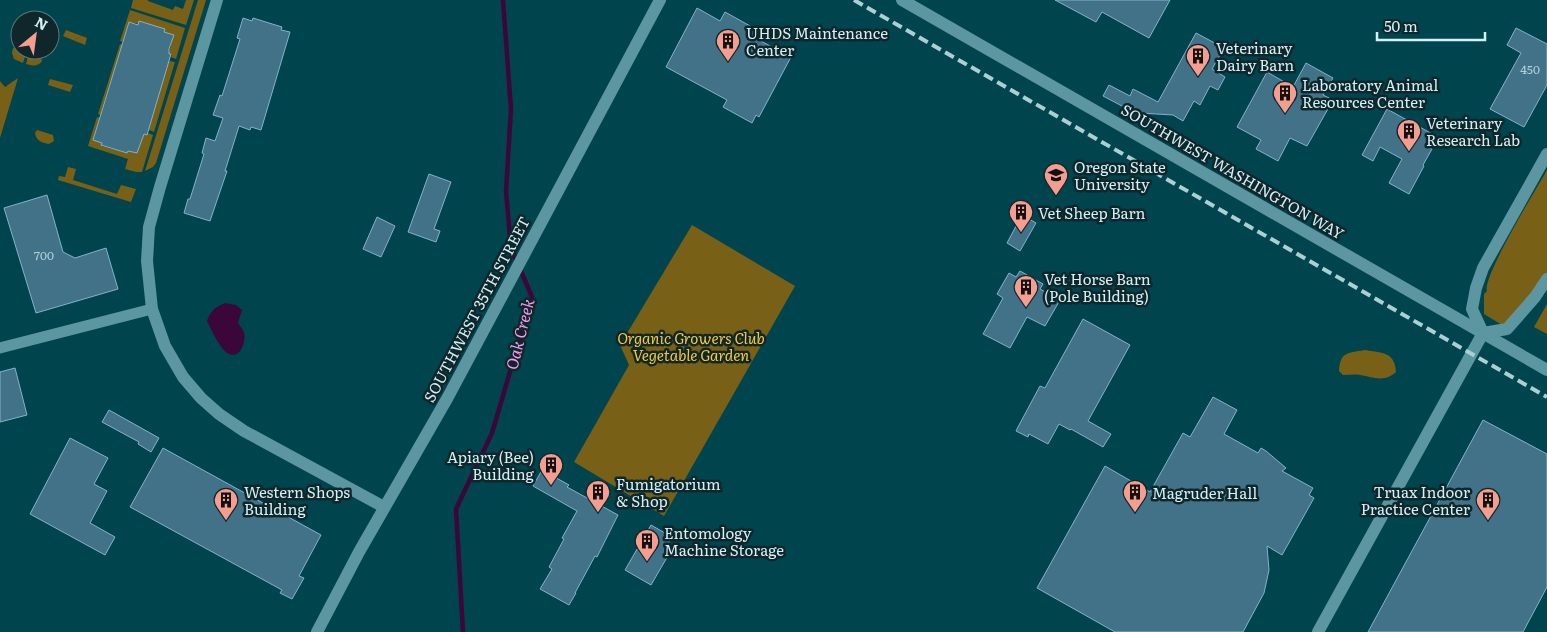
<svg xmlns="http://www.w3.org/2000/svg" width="1547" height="632" viewBox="0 0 1547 632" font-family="Literata,serif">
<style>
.green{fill:#786016}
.water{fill:#3b073a}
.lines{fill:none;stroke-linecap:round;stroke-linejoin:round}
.stream{stroke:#3b073a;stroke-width:4.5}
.building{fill:#427288;stroke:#82b3cb}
.street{stroke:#5c96a0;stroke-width:11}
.secondary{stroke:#5c96a0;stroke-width:12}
.rail{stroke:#abcfd5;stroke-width:4;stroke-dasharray:10 5;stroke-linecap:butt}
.labels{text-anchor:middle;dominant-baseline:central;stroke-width:5;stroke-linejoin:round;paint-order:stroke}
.number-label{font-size:12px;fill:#afd0da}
.poi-label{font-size:15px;fill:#d3f0f5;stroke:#0f272b;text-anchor:start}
.street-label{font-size:15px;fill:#d3f0f5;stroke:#0f272b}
.park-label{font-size:15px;font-style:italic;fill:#f7c838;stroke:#0f272b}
.water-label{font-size:16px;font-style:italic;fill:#f798f1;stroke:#0f272b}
</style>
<rect width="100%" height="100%" fill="#00444d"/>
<g class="green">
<path d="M133 0H148V1L173 10 175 6 183 9 186 0H194L186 25 131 8Z"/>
<path d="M198 0H206L156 163 153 167 145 171Z"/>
<path d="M130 10 185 28 176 59 171 57 172 55 169 54 173 35 164 32 165 29 129 22 123 42 120 41Z"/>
<path d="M66 30 87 38 85 45 63 36Z"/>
<path d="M120 44 131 47 121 49 101 112 110 118 98 114Z"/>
<path d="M13 48 23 51 27 50 23 63 14 59 12 53Z"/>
<path d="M30 50H35L34 55 41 57 42 61C38 67 32 66 26 64Z"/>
<path d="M164 60 175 62 154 132 149 130V128L144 126 159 93 168 63Z"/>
<path d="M18 78 0 138V81L5 87Z"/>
<path d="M50 79 73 85 70 92 48 85Z"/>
<path d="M97 117 109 120 108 122 99 120 93 140 102 143V146L127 153 128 151 137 153 144 134 147 135 148 133 153 135 142 172H136L125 169 128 159 88 146Z"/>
<path d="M37 130 53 135 54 141 49 144C41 143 36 140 35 133Z"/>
<path d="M68 167 76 169 73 180 117 194 121 185 136 189 131 202 58 180 59 176 65 177Z"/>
<path d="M1547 170V274L1532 300 1502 325 1484 314V294L1487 291C1482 277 1537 188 1547 170Z"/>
<path d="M692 225 795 286 664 516 574 462 629 365 620 345Z"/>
<path d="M1547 304V334L1534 327Z"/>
<path d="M1365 350C1381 353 1395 351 1396 372 1384 383 1374 377 1360 375 1355 374 1349 375 1343 375L1339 371C1340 351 1349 353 1365 350Z"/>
</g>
<path class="water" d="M225 303 236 305 242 310 238 323C240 326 243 329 244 333 246 341 241 359 229 354 221 351 211 329 207 321 210 311 216 307 225 303Z"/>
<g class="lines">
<g class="stream">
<path d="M503 0 511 109 506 191 511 248 517 262"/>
<path d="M463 632 456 509 492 433 532 297 520 269"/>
</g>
</g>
<g class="building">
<path d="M1055 0H1170L1149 38 1102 12 1096 22Z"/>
<path d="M697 8 720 21 725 12 761 32 757 39 791 57 759 117 756 115 752 123 723 107 727 100 666 67Z"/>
<path d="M243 18 252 21 253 18 269 23 282 27 281 30 290 32 261 130 251 127 250 130 239 126 225 171H227L210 221 184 213 188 199H190L204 154 202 153 206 138 215 141 223 118 213 115 220 95 222 96 240 39 237 38Z"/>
<path d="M139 21 165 29 164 32 174 35 169 49V54H171L147 135 144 134 137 153 128 151 127 153 101 145 102 143 93 140 129 22 138 25Z"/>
<path d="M1516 28 1547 44V85L1524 127 1490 109 1521 53 1507 45Z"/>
<path d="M1196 33 1224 48 1212 69 1225 77 1218 90 1210 86 1200 105 1194 101 1183 121 1173 115 1140 113 1139 115 1103 96 1109 85 1130 96 1133 89 1158 102Z"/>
<path d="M1306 63 1333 78 1323 95 1333 100 1307 146 1290 138 1278 161 1256 149 1261 140 1237 127 1267 72 1293 87Z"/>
<path d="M1387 109 1436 136 1429 148 1432 149 1423 165 1424 166 1409 194 1389 183 1402 159 1380 147 1373 161 1362 155Z"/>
<path d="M429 174 451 182 434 229 440 231 436 242 408 232Z"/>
<path d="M47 195 63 252 75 258 106 248 118 289 36 313 4 208Z"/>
<path d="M1022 215 1036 223 1020 251 1007 243Z"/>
<path d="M377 217 395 226 381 257 363 249Z"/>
<path d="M1020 271 1043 284 1040 289 1060 300 1045 326 1027 317 1010 348 983 334 1003 298 997 294 1009 273 1016 277Z"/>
<path d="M1083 319 1130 345 1088 421 1111 434 1103 447 1071 429 1070 430 1059 424 1048 444 1029 434 1028 437 1016 431 1018 427 1040 386 1045 388Z"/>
<path d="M15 368 27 415 0 422V372Z"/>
<path d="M1213 397 1237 410 1224 434 1258 453 1261 448 1266 451 1286 468 1282 471 1313 488 1309 495 1314 498 1282 555 1267 546 1269 570 1264 593 1243 632H1115L1037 588 1105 466 1150 492 1183 433 1190 437Z"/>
<path d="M109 410 159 438 151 452 138 444 139 442 102 422Z"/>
<path d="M1483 420 1547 454V587L1523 632H1368Z"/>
<path d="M70 438 108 458 94 484 107 491 90 523 115 537 105 555 30 514Z"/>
<path d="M163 448 321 535 299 576 304 578 292 599 280 593 282 590 130 507Z"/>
<path d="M542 470 569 485 567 487 618 515 597 557 595 556 575 593H576L569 605 540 589 552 569 549 567 564 539 562 538 577 511 533 486Z"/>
<path d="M651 525 672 537 664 551 669 554 651 585 625 570Z"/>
</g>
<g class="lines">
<path class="street" d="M0 348 152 309"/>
<g class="secondary">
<path d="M217 0 160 187 149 227 147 261 152 309 165 346 183 377 201 398 219 414 244 431 384 507"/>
<path d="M902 0 1547 370"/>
<path d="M1483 333 1472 309 1476 288 1483 268 1547 154"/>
<path d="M1483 333 1507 329 1535 297 1547 279"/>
<path d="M317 632 359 552 448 397 660 0"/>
<path d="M1318 632 1483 333"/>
</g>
<path class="rail" d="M854 0 1547 397"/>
</g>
<defs>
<g id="building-pin" transform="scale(1.25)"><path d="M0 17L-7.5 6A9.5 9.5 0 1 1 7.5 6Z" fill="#f59d8f" stroke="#0f272b"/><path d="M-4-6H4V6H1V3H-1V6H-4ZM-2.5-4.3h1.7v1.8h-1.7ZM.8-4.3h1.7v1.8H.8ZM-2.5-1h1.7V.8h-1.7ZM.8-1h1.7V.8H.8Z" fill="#111"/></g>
<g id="university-pin" transform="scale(1.25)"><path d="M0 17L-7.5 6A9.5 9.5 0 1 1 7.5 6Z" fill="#f59d8f" stroke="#0f272b"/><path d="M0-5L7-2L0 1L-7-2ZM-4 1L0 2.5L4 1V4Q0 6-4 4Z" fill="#111"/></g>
</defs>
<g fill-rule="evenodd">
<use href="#building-pin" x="728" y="41"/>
<use href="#building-pin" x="1198" y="56"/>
<use href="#building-pin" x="1285" y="93"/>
<use href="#building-pin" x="1409" y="131"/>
<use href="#university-pin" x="1056" y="175"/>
<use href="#building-pin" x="1021" y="212"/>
<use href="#building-pin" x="1026" y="287"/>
<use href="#building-pin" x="551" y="465"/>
<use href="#building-pin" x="598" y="492"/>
<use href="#building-pin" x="1135" y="492"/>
<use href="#building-pin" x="226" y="500"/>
<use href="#building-pin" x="1488" y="500"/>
<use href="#building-pin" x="647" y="541"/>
</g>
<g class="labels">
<g class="number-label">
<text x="1530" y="69">450</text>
<text x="44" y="255">700</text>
</g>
<g class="poi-label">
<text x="746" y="32">UHDS Maintenance<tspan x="746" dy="17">Center</tspan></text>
<text x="1216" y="47">Veterinary<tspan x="1216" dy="17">Dairy Barn</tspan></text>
<text x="1302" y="84">Laboratory Animal<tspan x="1302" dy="17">Resources Center</tspan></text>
<text x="1426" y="122">Veterinary<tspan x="1426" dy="17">Research Lab</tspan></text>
<text x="1074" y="166">Oregon State<tspan x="1074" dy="17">University</tspan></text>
<text x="1038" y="212">Vet Sheep Barn</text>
<text x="1044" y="278">Vet Horse Barn<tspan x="1044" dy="17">(Pole Building)</tspan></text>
<text x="534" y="456" text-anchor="end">Apiary (Bee)<tspan x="534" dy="17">Building</tspan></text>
<text x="616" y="483">Fumigatorium<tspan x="616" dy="17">&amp; Shop</tspan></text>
<text x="244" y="491">Western Shops<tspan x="244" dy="17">Building</tspan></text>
<text x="1470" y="491" text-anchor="end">Truax Indoor<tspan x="1470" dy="17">Practice Center</tspan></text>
<text x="1152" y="492">Magruder Hall</text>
<text x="664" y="532">Entomology<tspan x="664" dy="17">Machine Storage</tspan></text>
</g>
<g class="street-label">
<text transform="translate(1233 171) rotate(30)">SOUTHWEST WASHINGTON WAY</text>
<text transform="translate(476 309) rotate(-62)">SOUTHWEST 35TH STREET</text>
</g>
<g class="park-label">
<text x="691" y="337">Organic Growers Club<tspan x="691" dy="17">Vegetable Garden</tspan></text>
</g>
<g class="water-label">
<text transform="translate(519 334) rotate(-76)">Oak Creek</text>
</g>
</g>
<g transform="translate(35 35) rotate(29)"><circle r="24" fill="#0f272b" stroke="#5d777c"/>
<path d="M0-4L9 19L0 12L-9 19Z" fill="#f59d8f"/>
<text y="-8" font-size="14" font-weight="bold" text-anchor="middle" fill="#d3f0f5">N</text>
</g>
<path d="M1377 32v8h108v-8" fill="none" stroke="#d3f0f5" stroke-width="2.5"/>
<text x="1384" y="32" font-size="15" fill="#d3f0f5" stroke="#0f272b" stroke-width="4" paint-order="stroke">50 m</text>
</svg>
